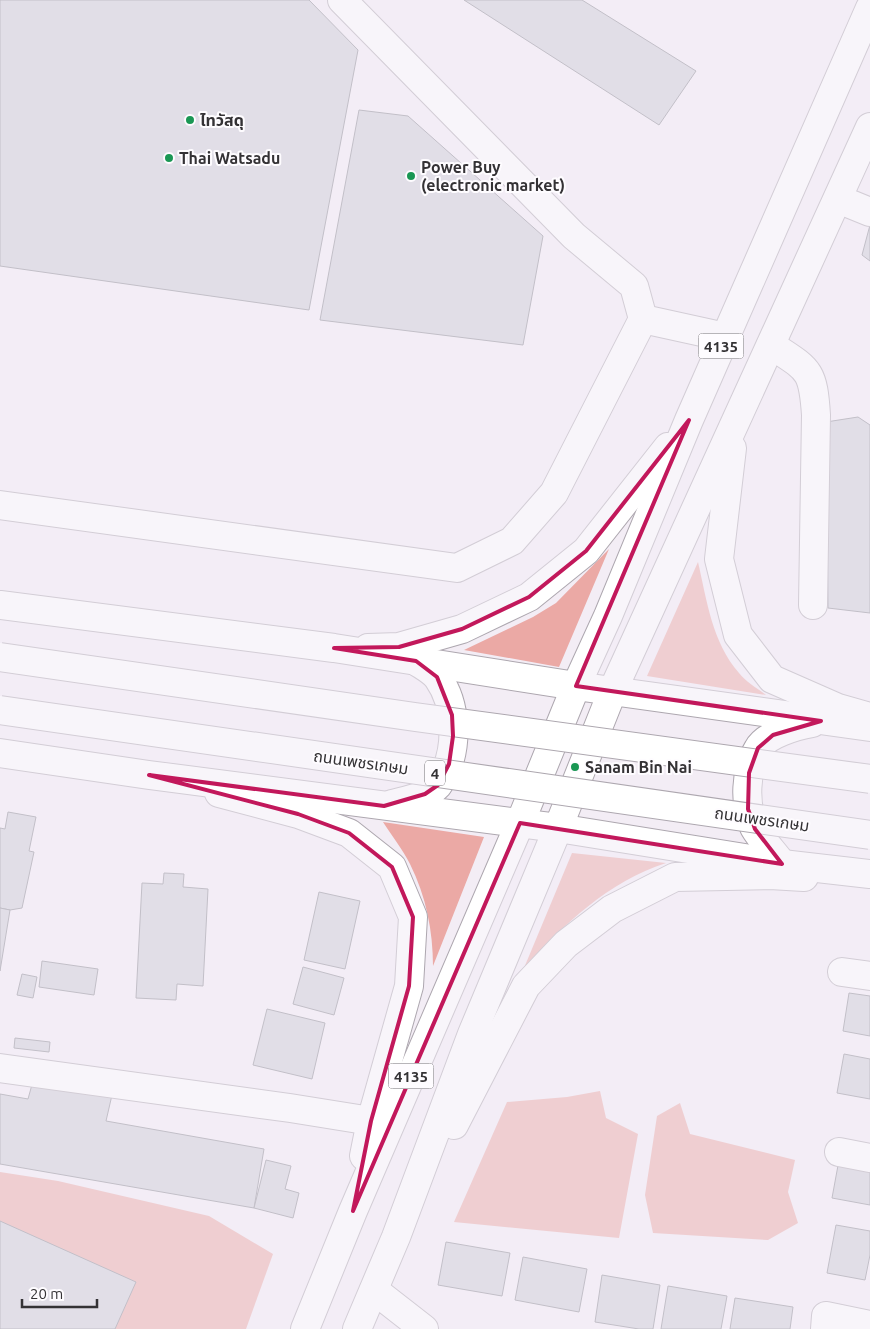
<svg xmlns="http://www.w3.org/2000/svg" width="870" height="1329" viewBox="0 0 870 1329" font-family="Ubuntu,'Noto Sans Thai',sans-serif">
<style>
.green{fill:#eba9a5}
.building{fill:#cdcdd6;stroke:#888890}
.lines{fill:none;stroke-linecap:round;stroke-linejoin:round}
.minor-casing{stroke:#ada7af;stroke-width:30}
.major-casing{stroke:#ada7af;stroke-width:30}
.highway-casing{stroke:#ada7af;stroke-width:30}
.minor{stroke:#fff;stroke-width:28}
.major{stroke:#fff;stroke-width:28}
.highway{stroke:#fff;stroke-width:28}
.highway-bridge-casing{stroke:#ada7af;stroke-width:30;stroke-linecap:butt}
.highway-bridge{stroke:#fff;stroke-width:28}
.marked{fill:none;stroke:#c2185b;stroke-width:4;stroke-linejoin:round}
.poi-dot{fill:#1a9754;stroke:#fefcff;stroke-width:2}
.labels{text-anchor:middle;dominant-baseline:central;stroke-width:4;stroke-linejoin:round;paint-order:stroke}
.shield{fill:#fefcff;stroke:#716f72;stroke-width:1}
.shield-label{font-size:15px;font-weight:bold;fill:#343235}
.poi-label{font-size:16px;font-weight:bold;fill:#343235;stroke:#fefcff;text-anchor:start}
.street-label{font-size:16px;fill:#343235;stroke:#fefcff}
</style>
<rect width="100%" height="100%" fill="#f3edf5"/>
<g class="green">
<path d="M609 549 559 667 464 650 533 617 556 603Z"/>
<path d="M698 562C707 601 712 642 739 673 746 682 757 688 766 695L647 676Z"/>
<path d="M383 822 484 837 433 966C433 931 426 896 410 864 403 850 392 836 383 822Z"/>
<path d="M572 853 666 863C609 881 563 925 524 968Z"/>
<path d="M600 1091 606 1118 638 1134 619 1238 454 1222 507 1102 567 1097Z"/>
<path d="M680 1103 690 1134 795 1160 788 1192 798 1223 768 1240 653 1233 645 1195 657 1116Z"/>
<path d="M0 1172 58 1181 209 1216 273 1254 246 1329H0Z"/>
</g>
<g class="building">
<path d="M0 0H309L358 50 309 310 0 266Z"/>
<path d="M464 0H582L696 71 659 125Z"/>
<path d="M359 110 408 116 543 236 523 345 320 320Z"/>
<path d="M870 225V261L862 255Z"/>
<path d="M858 417 870 425V613L828 608 826 422Z"/>
<path d="M8 812 36 817 29 851 34 852 22 908 10 910 0 908V828L5 829Z"/>
<path d="M164 873 184 874 183 887 208 889 203 986 177 984 176 1000 136 998 142 883 163 884Z"/>
<path d="M319 892 360 901 345 969 304 960Z"/>
<path d="M0 908 10 910 0 971Z"/>
<path d="M42 961 98 969 94 995 39 987Z"/>
<path d="M303 967 344 978 334 1015 293 1004Z"/>
<path d="M22 974 37 977 33 998 17 995Z"/>
<path d="M849 993 870 996V1036L843 1031Z"/>
<path d="M267 1009 325 1023 312 1079 253 1065Z"/>
<path d="M15 1038 50 1042 49 1052 14 1048Z"/>
<path d="M844 1054 870 1059V1099L837 1093Z"/>
<path d="M33 1081 112 1095 106 1121 264 1149 254 1208 0 1164V1094L28 1099Z"/>
<path d="M266 1160 291 1166 285 1189 299 1193 293 1218 254 1208Z"/>
<path d="M839 1160 870 1166V1205L832 1198Z"/>
<path d="M0 1221 136 1282 115 1329H0Z"/>
<path d="M836 1225 870 1231V1255L865 1280 827 1273Z"/>
<path d="M446 1242 510 1253 502 1296 438 1285Z"/>
<path d="M523 1257 587 1269 579 1312 515 1300Z"/>
<path d="M602 1275 660 1285 653 1329H639L595 1322Z"/>
<path d="M668 1286 727 1296 721 1329H661Z"/>
<path d="M735 1298 793 1307 790 1329H730Z"/>
</g>
<g class="lines">
<g class="minor-casing">
<g id="minor">
<path d="M838 199 870 212"/>
<path d="M643 319 725 337"/>
<path d="M771 345C809 370 813 369 816 415L813 605"/>
<path d="M0 505 457 568 512 541 554 493 643 319 634 286 574 236 342 0"/>
<path d="M842 972 870 976"/>
<path d="M0 1068 290 1108 371 1121"/>
<path d="M839 1152 870 1158"/>
<path d="M374 1290 424 1329"/>
<path d="M825 1329 826 1316 870 1325"/>
</g>
</g>
<g class="major-casing">
<g id="major">
<path d="M732 448 719 559 738 635 772 679 838 708 870 717"/>
<path d="M368 648 399 647 462 629 529 597 586 551 668 447"/>
<path d="M219 793 298 814 349 833 392 867 413 917 409 986 371 1121 364 1156"/>
<path d="M454 1125 526 986 566 944 612 909 675 877 770 875 804 877"/>
<path d="M305 1329 353 1211 520 823 576 686 608 616 689 420 870 8"/>
<path d="M357 1329 396 1237 472 1034 558 828 613 690 870 127"/>
</g>
</g>
<g class="highway-casing">
<g id="highway">
<path d="M0 605 334 648 576 686 870 727"/>
<path d="M0 753 149 775 558 828 782 864 870 874"/>
<path d="M392 804C407 800 427 797 438 785 440 782 442 778 444 775 458 746 457 705 438 678 433 671 423 666 416 661"/>
<path d="M782 864C775 854 759 837 754 827 744 804 745 771 758 749 766 734 796 726 812 723"/>
</g>
</g>
<use href="#minor" class="minor"/>
<use href="#major" class="major"/>
<use href="#highway" class="highway"/>
<g class="highway-bridge-casing">
<g id="highway-bridge">
<path d="M0 657 415 717 870 779"/>
<path d="M0 710 870 835"/>
</g>
</g>
<use href="#highway-bridge" class="highway-bridge"/>
</g>
<path d="M0 0H870V1329H0ZM689 420 576 686 821 721 773 735 758 748 749 773 748 809 755 829 782 864 520 823 353 1211 371 1121 409 986 413 917 392 867 349 833 298 814 149 775 384 806 425 794 438 785 449 764 453 736 452 715 437 677 416 661 334 648 399 647 462 629 529 597 586 551Z" fill="#f3edf5" fill-opacity=".55" fill-rule="evenodd"/>
<path class="marked" d="M689 420 576 686 821 721 773 735 758 748 749 773 748 809 755 829 782 864 520 823 353 1211 371 1121 409 986 413 917 392 867 349 833 298 814 149 775 384 806 425 794 438 785 449 764 453 736 452 715 437 677 416 661 334 648 399 647 462 629 529 597 586 551Z"/>
<g class="poi-dot">
<circle cx="190" cy="120" r="5"/>
<circle cx="169" cy="158" r="5"/>
<circle cx="411" cy="176" r="5"/>
<circle cx="575" cy="767" r="5"/>
</g>
<g class="labels">
<g class="shield">
<rect x="698.5" y="333.5" width="45" height="25" rx="4"/>
<rect x="425" y="760.5" width="20" height="25" rx="4"/>
<rect x="388.5" y="1063.5" width="45" height="25" rx="4"/>
</g>
<g class="shield-label">
<text x="721" y="346">4135</text>
<text x="435" y="773">4</text>
<text x="411" y="1076">4135</text>
</g>
<g class="poi-label">
<text x="200" y="120">ไทวัสดุ</text>
<text x="179" y="158">Thai Watsadu</text>
<text x="421" y="167">Power Buy<tspan x="421" dy="18">(electronic market)</tspan></text>
<text x="585" y="767">Sanam Bin Nai</text>
</g>
<g class="street-label">
<text transform="translate(361 762) rotate(8)">ถนนเพชรเกษม</text>
<text transform="translate(762 819) rotate(8)">ถนนเพชรเกษม</text>
</g>
</g>
<path d="M22 1299v8h75v-8" fill="none" stroke="#343235" stroke-width="2.5"/>
<text x="30" y="1299" font-size="15" fill="#343235" stroke="#fefcff" stroke-width="4" paint-order="stroke">20 m</text>
</svg>
